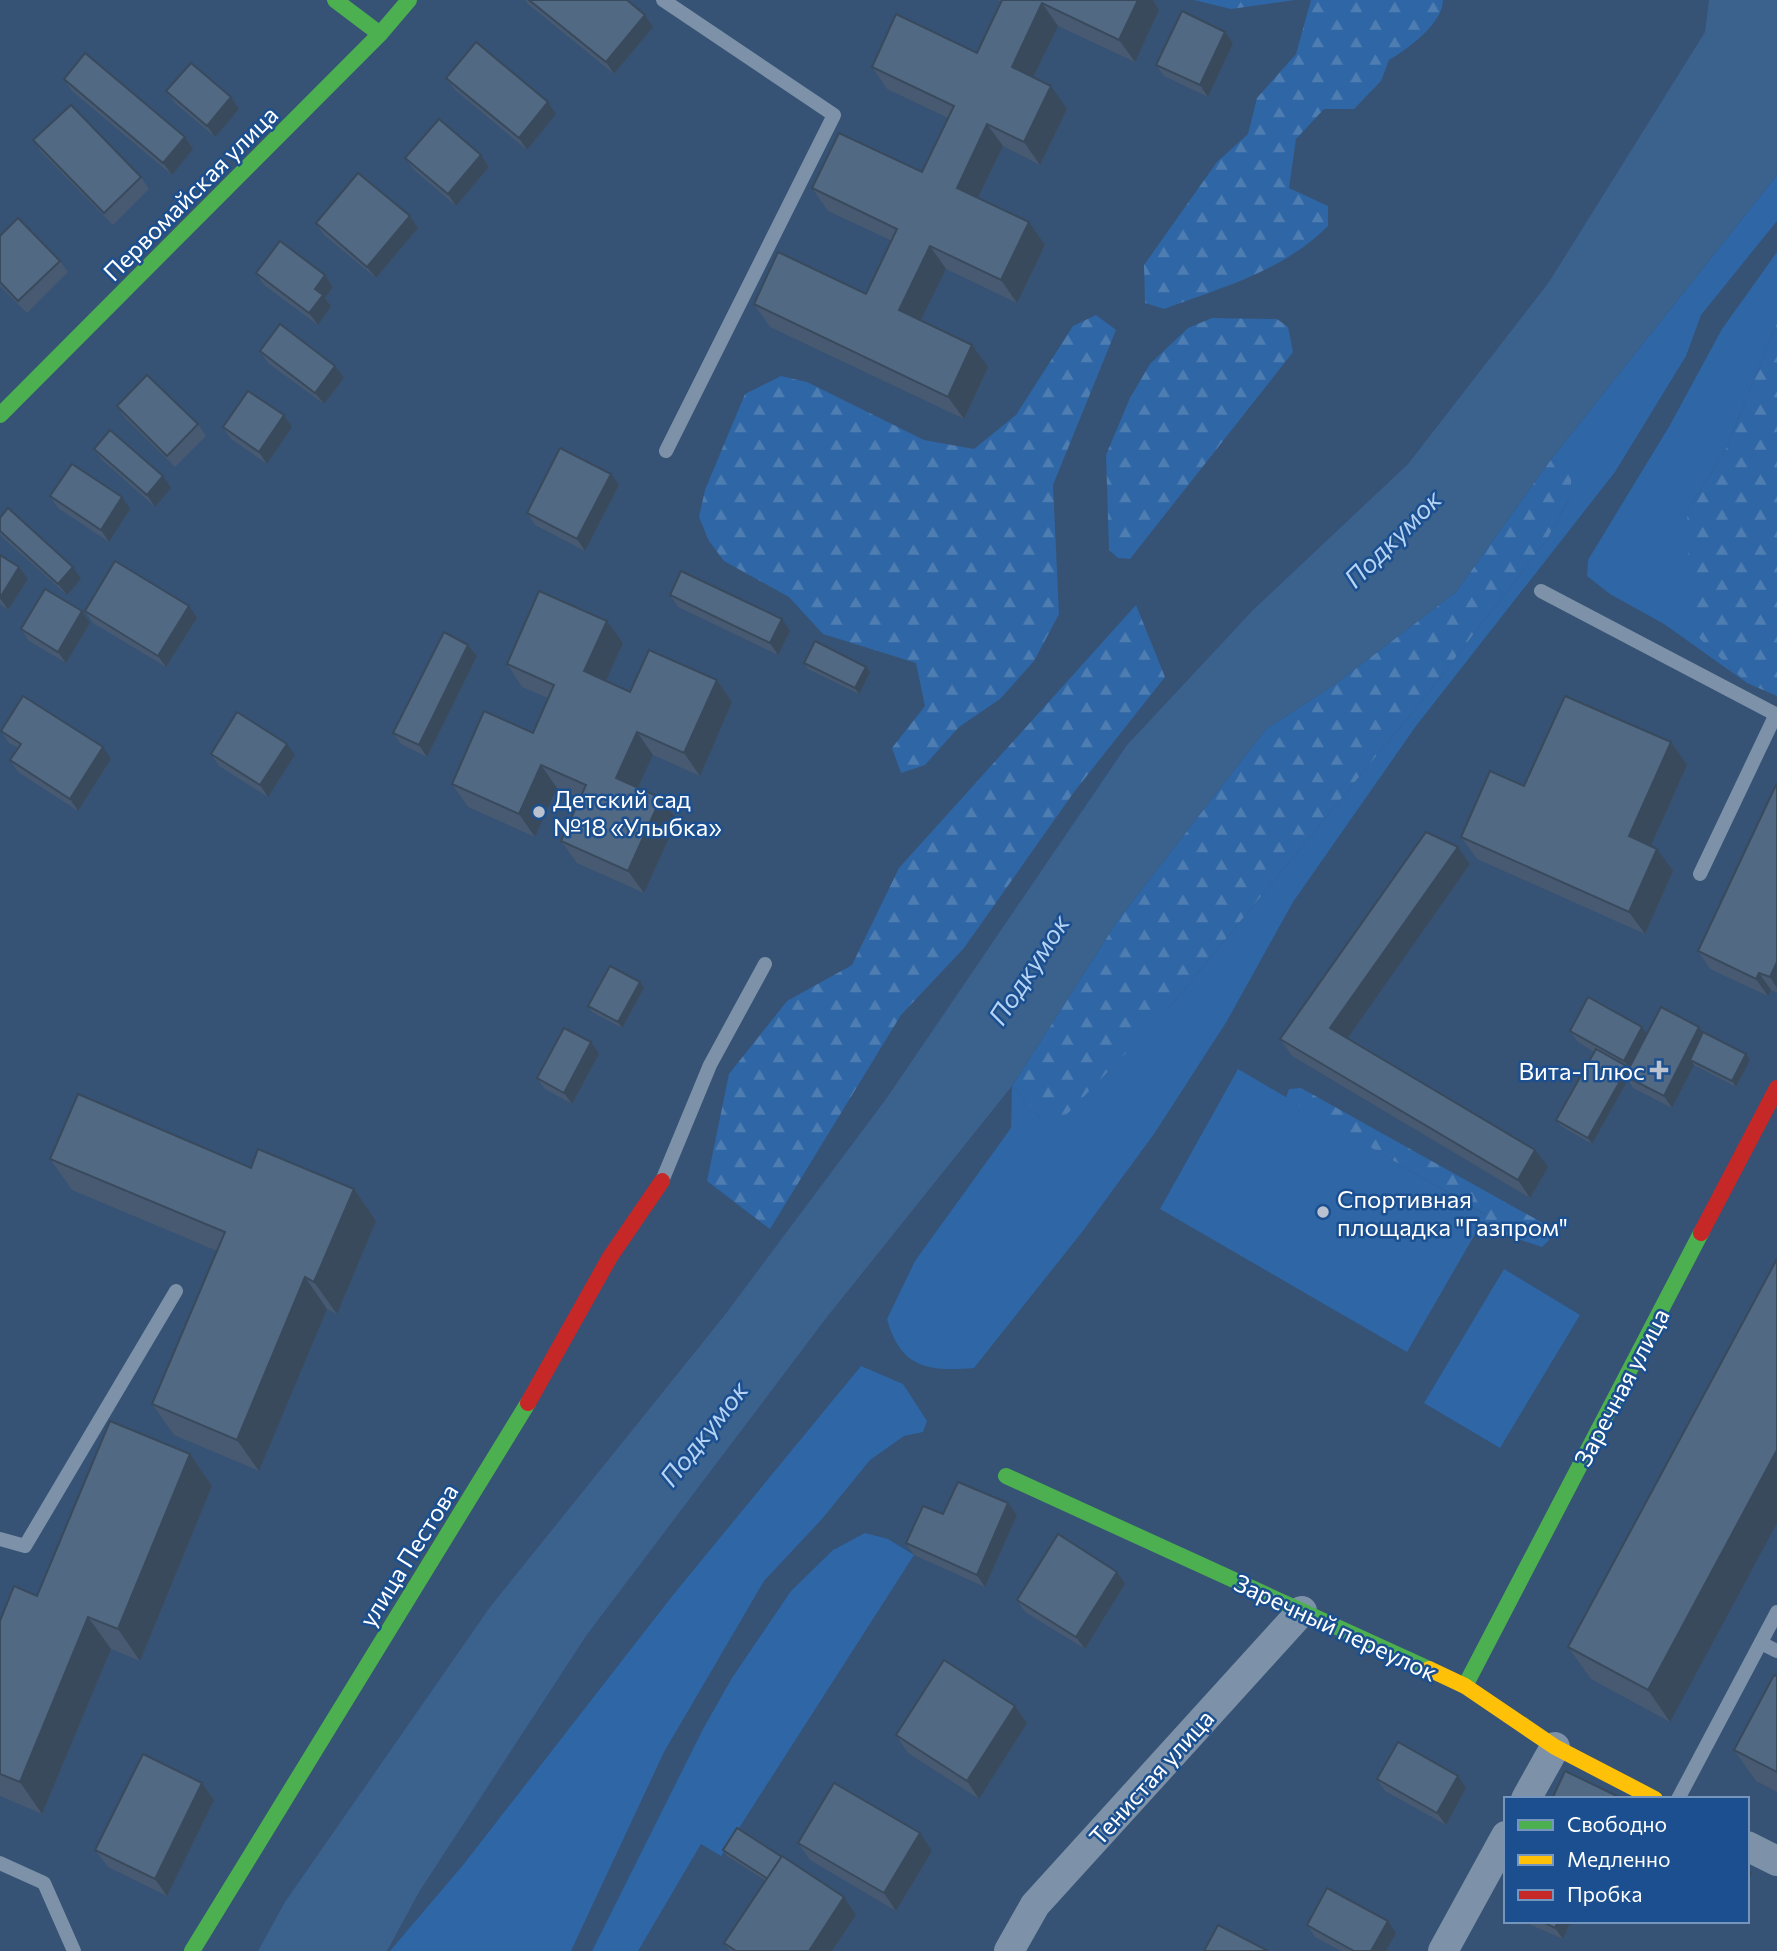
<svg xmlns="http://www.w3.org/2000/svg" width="1777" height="1951" viewBox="0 0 1777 1951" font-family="Commissioner,sans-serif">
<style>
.grass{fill:#2f66a5}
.forest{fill:url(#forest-firs)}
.water{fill:#3b618d}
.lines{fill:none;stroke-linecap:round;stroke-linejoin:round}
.lane{stroke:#7d92a8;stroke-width:14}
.street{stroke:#7d92a8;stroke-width:30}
.fast{stroke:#4caf50;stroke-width:16}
.slow{stroke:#ffc107;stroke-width:16}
.jam{stroke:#c62828;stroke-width:16}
.wall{fill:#475a72}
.shaded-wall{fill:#394a5c}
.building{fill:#526984;stroke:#394a5c;stroke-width:2}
.poi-dot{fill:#b9c2ce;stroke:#1b4f8f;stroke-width:2.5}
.labels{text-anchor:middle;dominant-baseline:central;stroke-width:5;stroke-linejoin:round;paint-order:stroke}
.street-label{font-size:24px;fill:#fff;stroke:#1b4f8f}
.poi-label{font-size:24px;fill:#fff;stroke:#1b4f8f;text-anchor:start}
.water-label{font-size:26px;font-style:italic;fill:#b5d3f5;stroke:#1b4f8f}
</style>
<defs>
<pattern id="forest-firs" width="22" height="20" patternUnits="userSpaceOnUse" patternTransform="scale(1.75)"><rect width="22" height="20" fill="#2f66a5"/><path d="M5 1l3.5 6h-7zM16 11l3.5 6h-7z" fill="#4e7db2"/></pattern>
</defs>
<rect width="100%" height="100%" fill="#365274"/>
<g class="grass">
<path d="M1777 175V221L1701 315 1686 356 1615 472 1416 726 1293 902 1227 1021 1154 1134 1082 1232 974 1368C929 1372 900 1368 887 1319L915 1261 1011 1128 1012 1086 1042 1120 1169 1008 1424 698 1546 541 1571 495 1570 472 1552 458Z"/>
<path d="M1777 252V323L1726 449 1687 511 1698 637 1747 683 1664 624 1610 594 1587 576 1588 560 1670 425 1722 329Z"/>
<path d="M1238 1069 1486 1215 1407 1352 1160 1209Z"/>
<path d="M1504 1269 1580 1315 1500 1448 1424 1403Z"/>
<path d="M861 1366 903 1384 927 1421 923 1432 904 1436 870 1460 822 1519 764 1581 664 1752 571 1951H390L463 1865 673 1595Z"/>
<path d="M865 1533 888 1539 914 1555 721 1856 701 1844 638 1951H592L703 1729 732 1678 791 1591 833 1550Z"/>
</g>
<g class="forest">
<path d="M1194 0H1295L1231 9Z"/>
<path d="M1311 0H1443C1443 23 1408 49 1389 60L1381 81 1354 109H1324L1296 139 1289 188 1328 206V226C1283 271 1223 287 1164 309L1145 303 1144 265 1217 162 1248 134 1257 98 1296 54Z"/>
<path d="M1096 315 1116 330 1053 485 1059 614 1034 661 1000 699 959 727 925 765 901 773 892 748 925 706 916 663 823 634 789 597 724 561 709 541 699 517 705 490 745 394 781 376 807 382 924 440 974 449 1016 415 1073 326Z"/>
<path d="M1212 318 1277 319 1288 327 1293 352 1130 559 1118 558 1109 550 1106 455 1130 398 1150 364 1188 328Z"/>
<path d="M1777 323V696L1747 683 1698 637 1689 577 1687 511 1726 449Z"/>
<path d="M1552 458 1571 472V495L1546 541 1424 698 1169 1008 1067 1114 1042 1120 1012 1086 1118 920 1266 729 1334 685 1456 592Z"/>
<path d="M1136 605 1165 677 1074 792 964 948 901 1015 770 1229 707 1181 729 1074 787 1001 852 965 899 868Z"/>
<path d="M1301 1088 1541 1222 1551 1232 1549 1240 1542 1247 1479 1226 1485 1214 1286 1098 1289 1089Z"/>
</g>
<path class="water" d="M1709 0H1777V175L1552 458 1456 592 1334 685 1266 729 1118 920 1012 1086 827 1317 586 1636 419 1892 387 1951H258L285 1902 490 1607 724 1316 886 1099 1127 745 1253 610 1408 464 1549 282 1705 32Z"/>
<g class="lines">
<g class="lane">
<path d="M663 0 834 115 666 451"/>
<path d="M1541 591 1777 715"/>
<path d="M1700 874 1776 714"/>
<path d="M662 1181 710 1065 765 964"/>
<path d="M0 1539 25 1546 176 1291"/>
<path d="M1761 1643 1777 1651"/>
<path d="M1678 1799 1777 1612"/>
<path d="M0 1863 44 1883 74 1951"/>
</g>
<g class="street">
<path d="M1526 1799 1555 1747"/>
<path d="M1747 1846 1777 1861"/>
<path d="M1009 1951 1035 1905 1302 1611"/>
<path d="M1443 1951 1506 1836"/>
</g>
<g class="fast">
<path d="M335 0 380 34"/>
<path d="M0 415 380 34 409 0"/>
<path d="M1006 1476 1429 1669"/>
<path d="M1465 1686 1701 1233"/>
<path d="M192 1951 528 1403"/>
</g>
<path class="slow" d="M1429 1669 1465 1686 1555 1747 1655 1799"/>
<g class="jam">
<path d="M1701 1233 1777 1088"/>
<path d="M528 1403 610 1257 662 1181"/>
</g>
</g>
<g class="wall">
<path d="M525 0H627L645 15 653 27 614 74 528 4Z"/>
<path d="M997 0H1153L1159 10 1135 62 1058 26 1033 78 1067 109 1040 165 1003 146 978 198 1029 222 1045 245 1017 303 946 269 921 320 988 367 964 419 770 327 754 304 866 294 892 241 828 211 812 188 922 172 948 118 887 89 872 67 977 53 1001 2Z"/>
<path d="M1225 32 1233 43 1208 97 1164 76 1156 65Z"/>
<path d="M446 78 548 102 556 114 527 150 455 90Z"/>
<path d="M64 79 185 137 193 149 172 175 72 91Z"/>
<path d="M166 91 231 97 239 109 215 137 175 103Z"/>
<path d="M33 140 141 177 149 189 113 225 41 152Z"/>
<path d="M481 155 489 167 456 206 414 170 405 158Z"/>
<path d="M410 216 418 228 376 278 324 235 316 223Z"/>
<path d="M0 236 60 261 68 272 27 313 0 286Z"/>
<path d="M256 273 325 275 333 287 325 298 331 306 318 325 264 285Z"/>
<path d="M260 351 344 378 324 404 268 363Z"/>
<path d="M117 406 198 424 206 436 175 467 125 418Z"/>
<path d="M284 415 292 427 267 464 231 439 223 427Z"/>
<path d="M94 449 171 488 155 507 102 460Z"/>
<path d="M619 485 585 551 535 525 527 513Z"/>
<path d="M50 496 130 509 109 542 58 508Z"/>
<path d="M0 518 81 579 67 595 2 537 0 534Z"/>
<path d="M0 555 19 567 28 579 8 610 0 604Z"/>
<path d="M670 595 790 631 778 655 678 607Z"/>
<path d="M82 611 90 623 66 663 29 641 21 629Z"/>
<path d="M85 611 197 618 166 667 93 623Z"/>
<path d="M607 621 623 643 606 681 630 692 717 680 732 702 700 776 653 755 638 787 661 798 677 820 644 893 577 863 561 841 580 798 557 788 535 837 468 807 452 784 533 733 548 698 522 687 507 664Z"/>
<path d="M468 645 477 656 427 757 401 744 393 733Z"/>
<path d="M804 663 866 667 870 672 859 694 808 669Z"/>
<path d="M1 731 111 759 78 811 18 772 10 760 18 748 9 743Z"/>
<path d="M1671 742 1687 765 1651 846 1673 871 1645 934 1477 859 1461 837 1524 786Z"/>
<path d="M211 754 295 755 268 797 219 766Z"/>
<path d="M1777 783V993L1771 990 1768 996 1710 969 1698 951Z"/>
<path d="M1458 847 1470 864 1347 1038 1548 1167 1530 1198 1292 1056 1280 1039Z"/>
<path d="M644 988 622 1028 592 1012 588 1006Z"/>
<path d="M1699 1027 1703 1032 1746 1054 1750 1060 1736 1087 1694 1065 1672 1108 1633 1088 1628 1080 1592 1144 1561 1126 1556 1120 1594 1052 1578 1042 1570 1031 1647 1034Z"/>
<path d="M599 1054 572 1104 545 1089 537 1078Z"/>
<path d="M50 1159 251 1168 354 1189 376 1221 337 1314 327 1309 259 1471 174 1435 152 1404 217 1251 72 1190Z"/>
<path d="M1777 1259 1670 1722 1591 1679 1568 1647Z"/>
<path d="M190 1454 212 1486 140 1661 111 1649 42 1814 0 1796V1621L37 1596Z"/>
<path d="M1008 1503 1017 1515 985 1587 914 1555 906 1543 943 1514Z"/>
<path d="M1125 1584 1085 1649 1025 1612 1017 1600Z"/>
<path d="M1777 1676V1792L1756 1781 1734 1750Z"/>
<path d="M1015 1706 1027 1723 979 1799 908 1753 896 1735Z"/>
<path d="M1377 1779 1466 1788 1446 1825 1385 1791Z"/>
<path d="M202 1783 214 1800 167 1896 108 1867 95 1850Z"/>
<path d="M798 1843 932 1851 896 1911 810 1860Z"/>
<path d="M723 1850 844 1897 856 1915 832 1951H730L724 1943 766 1881 727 1856Z"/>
<path d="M1522 1921H1571L1563 1939Z"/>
<path d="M1307 1925 1396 1933 1386 1951H1341L1315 1937Z"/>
</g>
<g class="shaded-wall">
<path d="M1138 0H1153L1159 10 1135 62 1119 40Z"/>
<path d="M1042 3 1058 26 1027 90 1012 67Z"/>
<path d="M645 15 653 27 614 74 606 62Z"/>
<path d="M1225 32 1233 43 1208 97 1200 85Z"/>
<path d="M1051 86 1067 109 1040 165 1024 142Z"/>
<path d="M231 97 239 109 215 137 207 126Z"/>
<path d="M548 102 556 114 527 150 519 138Z"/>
<path d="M987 124 1003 146 972 210 957 188Z"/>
<path d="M185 137 193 149 172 175 163 163Z"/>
<path d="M481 155 489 167 456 206 448 194Z"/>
<path d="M410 216 418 228 376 278 367 267Z"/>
<path d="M1029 222 1045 245 1017 303 1001 280Z"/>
<path d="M930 246 946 269 915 332 899 310Z"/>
<path d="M325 275 333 287 325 298 331 306 318 325 309 313 315 289Z"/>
<path d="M972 345 988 367 964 419 948 397Z"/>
<path d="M335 366 344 378 324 404 315 393Z"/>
<path d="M284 415 292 427 267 464 259 452Z"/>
<path d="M611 474 619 485 585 551 577 539Z"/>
<path d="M163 476 171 488 155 507 147 495Z"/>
<path d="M122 497 130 509 109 542 101 530Z"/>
<path d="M19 567 28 579 8 610 0 598Z"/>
<path d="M73 567 81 579 67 595 58 584Z"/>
<path d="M189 606 197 618 166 667 158 656Z"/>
<path d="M82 611 90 623 66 663 58 652Z"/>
<path d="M782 619 790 631 778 655 770 643Z"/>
<path d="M607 621 623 643 600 694 584 671Z"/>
<path d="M468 645 477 656 427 757 419 745Z"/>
<path d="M866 667 870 672 859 694 855 688Z"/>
<path d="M717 680 732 702 700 776 684 753Z"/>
<path d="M637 732 653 755 632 800 616 778Z"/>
<path d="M1671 742 1687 765 1645 859 1629 836Z"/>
<path d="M287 744 295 755 268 797 260 785Z"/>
<path d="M103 747 111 759 78 811 70 799Z"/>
<path d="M541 765 557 788 535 837 519 814Z"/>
<path d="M661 798 677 820 644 893 628 871Z"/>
<path d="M1458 847 1470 864 1342 1046 1330 1028Z"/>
<path d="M1657 849 1673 871 1645 934 1629 912Z"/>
<path d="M1777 962V988L1770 977Z"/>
<path d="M1759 973 1771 990 1768 996 1756 979Z"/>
<path d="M640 982 644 988 622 1028 618 1022Z"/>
<path d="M1642 1027 1650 1039 1625 1076 1628 1080 1592 1144 1588 1138 1628 1067 1624 1061Z"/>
<path d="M1699 1027 1707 1038 1690 1060 1694 1065 1672 1108 1664 1096Z"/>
<path d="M591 1042 599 1054 572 1104 564 1093Z"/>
<path d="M1746 1054 1750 1060 1736 1087 1732 1081Z"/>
<path d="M1535 1150 1548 1167 1530 1198 1518 1180Z"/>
<path d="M354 1189 376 1221 337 1314 314 1282Z"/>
<path d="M305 1277 327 1309 259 1471 237 1440Z"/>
<path d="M1777 1450V1523L1670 1722 1648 1690Z"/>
<path d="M190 1454 212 1486 140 1661 118 1629Z"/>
<path d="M1008 1503 1017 1515 985 1587 977 1575Z"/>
<path d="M1117 1572 1125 1584 1085 1649 1076 1637Z"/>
<path d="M88 1617 111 1649 42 1814 20 1782Z"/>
<path d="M1015 1706 1027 1723 979 1799 967 1781Z"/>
<path d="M1458 1776 1466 1788 1446 1825 1437 1813Z"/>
<path d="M202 1783 214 1800 167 1896 155 1879Z"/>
<path d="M920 1833 932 1851 896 1911 884 1893Z"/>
<path d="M1747 1867 1752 1873 1747 1882Z"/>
<path d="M844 1897 856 1915 832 1951H809Z"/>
<path d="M1388 1921 1396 1933 1386 1951H1371Z"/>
<path d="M1558 1921H1571L1563 1939 1555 1928Z"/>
</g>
<g class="building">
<path d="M529 0H627L645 15 606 62Z"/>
<path d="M1002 0H1138L1119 40 1042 3 1012 67 1051 86 1024 142 987 124 957 188 1029 222 1001 280 930 246 899 310 972 345 948 397 754 304 778 252 866 294 897 229 812 188 839 133 922 172 954 106 872 67 896 14 977 53Z"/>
<path d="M1182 11 1225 32 1200 85 1156 65Z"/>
<path d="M476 42 548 102 519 138 446 78Z"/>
<path d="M85 53 185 137 163 163 64 79Z"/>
<path d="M191 63 231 97 207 126 166 91Z"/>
<path d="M71 105 141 177 104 213 33 140Z"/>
<path d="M439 119 481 155 448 194 405 158Z"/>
<path d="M358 173 410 216 367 267 316 223Z"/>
<path d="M18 218 60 261 18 301 0 282V236Z"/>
<path d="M280 241 325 275 315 289 323 295 309 313 256 273Z"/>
<path d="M280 324 335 366 315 393 260 351Z"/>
<path d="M147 375 198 424 167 456 117 406Z"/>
<path d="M248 391 284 415 259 452 223 427Z"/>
<path d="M110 430 163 476 147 495 94 449Z"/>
<path d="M560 448 611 474 577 539 527 513Z"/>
<path d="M72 464 122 497 101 530 50 496Z"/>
<path d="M8 508 73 567 58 584 0 531V518Z"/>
<path d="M0 555 19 567 0 598Z"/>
<path d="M115 561 189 606 158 656 85 611Z"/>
<path d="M681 571 782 619 770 643 670 595Z"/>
<path d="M45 589 82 611 58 652 21 629Z"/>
<path d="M539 591 607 621 584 671 630 692 649 650 717 680 684 753 637 732 616 778 661 798 628 871 561 841 586 785 541 765 519 814 452 784 484 711 533 733 554 685 507 664Z"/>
<path d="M444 632 468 645 419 745 393 733Z"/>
<path d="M815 641 866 667 855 688 804 663Z"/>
<path d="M23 696 103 747 70 799 10 760 21 744 1 731Z"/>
<path d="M1565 696 1671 742 1629 836 1657 849 1629 912 1461 837 1490 771 1524 786Z"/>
<path d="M237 712 287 744 260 785 211 754Z"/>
<path d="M1777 783V962L1770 977 1759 973 1756 979 1698 951Z"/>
<path d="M1426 832 1458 847 1330 1028 1535 1150 1518 1180 1280 1039Z"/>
<path d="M610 966 640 982 618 1022 588 1006Z"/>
<path d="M1588 997 1642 1027 1624 1061 1570 1031Z"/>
<path d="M1661 1007 1699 1027 1664 1096 1625 1076Z"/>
<path d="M564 1028 591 1042 564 1093 537 1078Z"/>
<path d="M1703 1032 1746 1054 1732 1081 1690 1060Z"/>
<path d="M1596 1049 1628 1067 1588 1138 1556 1120Z"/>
<path d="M78 1094 251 1168 258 1149 354 1189 314 1282 305 1277 237 1440 152 1404 225 1232 50 1159Z"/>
<path d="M1777 1259V1450L1648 1690 1568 1647Z"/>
<path d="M110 1421 190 1454 118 1629 88 1617 20 1782 0 1774V1621L14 1586 37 1596Z"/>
<path d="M958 1482 1008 1503 977 1575 906 1543 923 1506 943 1514Z"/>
<path d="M1058 1534 1117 1572 1076 1637 1017 1600Z"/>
<path d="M944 1660 1015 1706 967 1781 896 1735Z"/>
<path d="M1774 1675 1777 1676V1772L1734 1750Z"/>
<path d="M1398 1742 1458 1776 1437 1813 1377 1779Z"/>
<path d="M143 1754 202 1783 155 1879 95 1850Z"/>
<path d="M1565 1771 1617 1796 1616 1799H1552Z"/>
<path d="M834 1783 920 1833 884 1893 798 1843Z"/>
<path d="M737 1828 782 1857 768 1879 723 1850Z"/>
<path d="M782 1856 844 1897 809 1951H736L724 1943Z"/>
<path d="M1327 1888 1388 1921 1371 1951H1354L1307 1925Z"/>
<path d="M1541 1921H1558L1555 1928Z"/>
<path d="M1218 1925 1268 1951H1204Z"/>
</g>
<g class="poi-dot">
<circle cx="539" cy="812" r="7"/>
<path d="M1655.5 1059.5h7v7h7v7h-7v7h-7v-7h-7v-7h7z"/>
<circle cx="1323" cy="1212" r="7"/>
</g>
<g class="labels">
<g class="street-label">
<text transform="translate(190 193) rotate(-45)">Первомайская улица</text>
<text transform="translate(1621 1387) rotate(-62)">Заречная улица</text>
<text transform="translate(408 1555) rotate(-58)">улица Пестова</text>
<text transform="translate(1336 1627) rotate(25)">Заречный переулок</text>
<text transform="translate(1151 1777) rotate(-48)">Тенистая улица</text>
</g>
<g class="poi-label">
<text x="553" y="798">Детский сад<tspan x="553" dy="28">№18 «Улыбка»</tspan></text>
<text x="1645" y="1070" text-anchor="end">Вита-Плюс</text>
<text x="1337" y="1198">Спортивная<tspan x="1337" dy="28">площадка "Газпром"</tspan></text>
</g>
<g class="water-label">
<text transform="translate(1392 538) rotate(-45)">Подкумок</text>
<text transform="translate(1028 969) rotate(-57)">Подкумок</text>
<text transform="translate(703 1433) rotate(-52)">Подкумок</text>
</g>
</g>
<rect x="1504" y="1797" width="245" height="126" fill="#1b4f8f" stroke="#7695bc" stroke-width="2"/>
<rect x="1518" y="1820" width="35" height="10" fill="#4caf50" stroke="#7695bc" stroke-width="2"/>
<text x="1567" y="1832" font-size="21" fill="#ffffff">Свободно</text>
<rect x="1518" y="1855" width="35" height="10" fill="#ffc107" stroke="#7695bc" stroke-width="2"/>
<text x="1567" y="1867" font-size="21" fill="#ffffff">Медленно</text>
<rect x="1518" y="1890" width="35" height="10" fill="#c62828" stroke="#7695bc" stroke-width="2"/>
<text x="1567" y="1902" font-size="21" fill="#ffffff">Пробка</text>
</svg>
